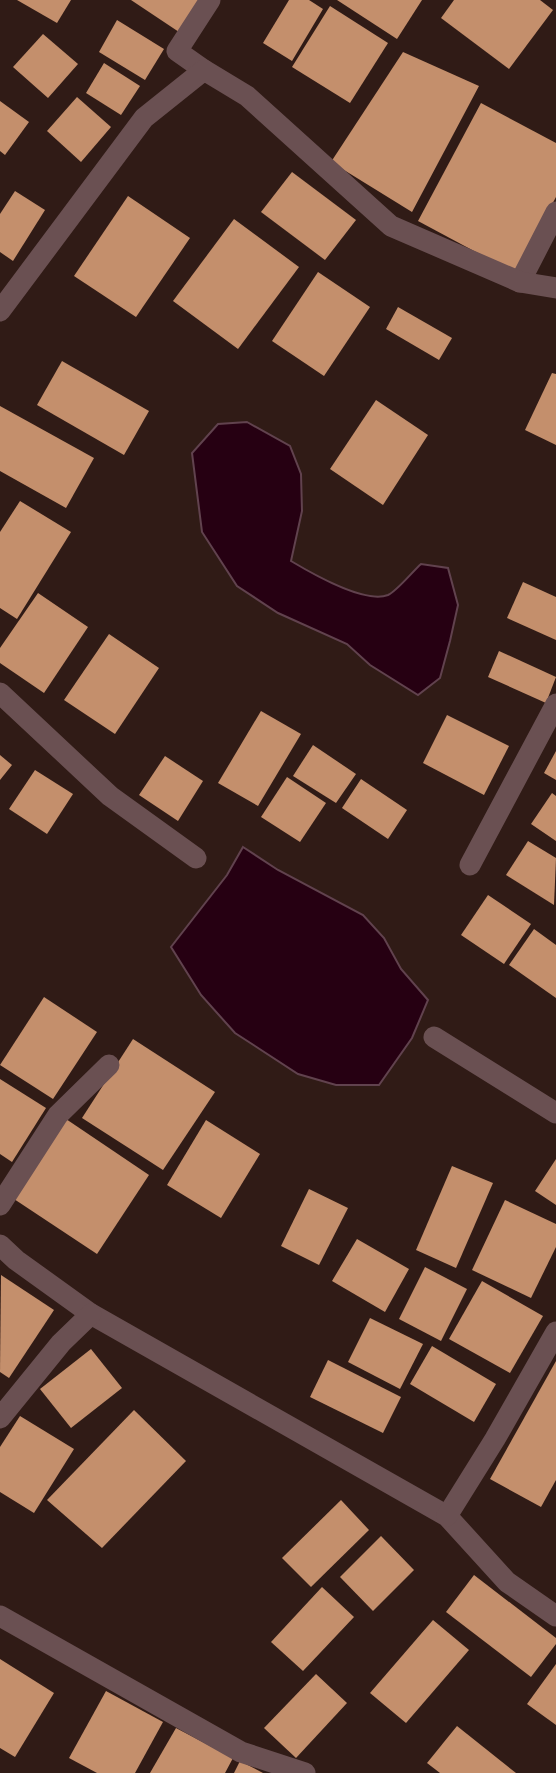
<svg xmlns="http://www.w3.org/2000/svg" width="556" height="1773" viewBox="0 0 556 1773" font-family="'IBM Plex Sans',sans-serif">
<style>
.water{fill:#260012;stroke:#61424e;stroke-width:2}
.building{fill:#c48f6c}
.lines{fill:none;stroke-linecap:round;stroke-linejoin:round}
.street{stroke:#6a5052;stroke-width:21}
</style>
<rect width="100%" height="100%" fill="#301b16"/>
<g class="water">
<path d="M247 422 290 446 301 474 302 511 291 561C311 573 365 604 388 595 397 591 413 571 421 564L448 568 458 605 450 641 440 678 418 695 370 665 347 644 278 613 237 586 202 532 192 453 218 424Z"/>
<path d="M243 847 278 870 363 915 384 938 401 969 428 1000 412 1038 379 1085H336L298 1074 235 1033 201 995 171 947 227 875Z"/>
</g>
<g class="building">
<path d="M17 0H71L57 23Z"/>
<path d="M131 0H201L179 32Z"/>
<path d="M289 0H309L323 9 292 61 263 43Z"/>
<path d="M337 0H422L397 39Z"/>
<path d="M454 0H540L553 10 509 69 441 18Z"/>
<path d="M330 6 388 43 350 103 292 67Z"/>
<path d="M117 20 164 49 145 80 99 52Z"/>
<path d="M43 34 78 64 48 98 13 67Z"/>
<path d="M403 52 479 86 412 212 331 162Z"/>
<path d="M104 63 140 86 121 115 86 93Z"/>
<path d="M77 97 111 127 81 162 47 131Z"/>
<path d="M0 101 29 122 5 155 0 151Z"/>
<path d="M481 103 556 143V197L515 273 418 221Z"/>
<path d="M292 172 356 220 325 260 261 212Z"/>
<path d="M15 191 45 210 13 261 0 252V214Z"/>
<path d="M128 196 190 238 136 317 74 276Z"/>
<path d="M234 219 299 267 238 349 173 301Z"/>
<path d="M318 272 370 307 324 376 272 341Z"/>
<path d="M398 307 452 338 439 360 386 329Z"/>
<path d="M62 361 149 411 124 455 37 405Z"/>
<path d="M552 373 556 374V445L525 430Z"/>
<path d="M376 400 428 435 383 505 330 469Z"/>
<path d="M0 406 94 458 66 508 0 471Z"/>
<path d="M20 501 71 532 17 619 0 608V532Z"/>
<path d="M523 582 556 597V640L507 618Z"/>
<path d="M38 593 88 627 44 693 0 663V648Z"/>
<path d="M109 634 159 668 115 734 64 700Z"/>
<path d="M499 651 556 677 546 703 488 677Z"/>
<path d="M261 711 301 734 258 806 218 783Z"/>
<path d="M447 715 509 746 484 795 423 763Z"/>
<path d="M313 745 356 774 336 803 293 776Z"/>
<path d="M556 751V780L544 773Z"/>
<path d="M0 755 12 765 0 780Z"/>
<path d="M165 756 203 781 178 821 139 795Z"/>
<path d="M35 770 73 794 47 834 9 809Z"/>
<path d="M287 777 326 803 300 842 261 817Z"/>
<path d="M361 779 407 810 388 839 342 808Z"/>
<path d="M552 793 556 796V841L531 824Z"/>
<path d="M528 841 556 858 554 905 506 875Z"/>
<path d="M488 895 531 924 504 964 461 935Z"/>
<path d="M534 929 556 945V998L509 965Z"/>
<path d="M44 997 97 1032 53 1099 0 1065Z"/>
<path d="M133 1039 215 1092 163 1170 82 1118Z"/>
<path d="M0 1079 46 1108 12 1162 0 1154Z"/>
<path d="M66 1119 149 1175 97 1254 14 1199Z"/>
<path d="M206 1120 260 1154 221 1218 167 1185Z"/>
<path d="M556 1159V1205L535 1191Z"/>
<path d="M452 1166 493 1183 456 1268 416 1250Z"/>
<path d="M309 1189 348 1208 319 1265 281 1246Z"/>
<path d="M505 1200 556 1224V1247L531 1298 472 1270Z"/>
<path d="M357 1239 409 1269 385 1312 332 1281Z"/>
<path d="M425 1267 467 1289 441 1341 399 1319Z"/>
<path d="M1 1275 54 1310 9 1378 0 1372Z"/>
<path d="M482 1281 543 1316 510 1373 449 1339Z"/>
<path d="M370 1318 423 1344 400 1389 348 1362Z"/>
<path d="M432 1346 496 1384 474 1422 410 1384Z"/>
<path d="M91 1349 122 1388 71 1428 40 1389Z"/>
<path d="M328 1360 401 1397 383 1433 310 1397Z"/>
<path d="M556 1361V1480L541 1507 490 1479Z"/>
<path d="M134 1410 186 1461 102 1548 47 1500Z"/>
<path d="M20 1416 74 1449 34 1513 0 1492V1447Z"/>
<path d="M341 1500 369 1530 311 1587 282 1558Z"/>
<path d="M381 1536 414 1570 373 1611 340 1577Z"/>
<path d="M474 1575 556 1638V1644L531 1677 446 1612Z"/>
<path d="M322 1587 354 1617 303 1671 271 1642Z"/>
<path d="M433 1620 469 1650 406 1723 370 1693Z"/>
<path d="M0 1659 54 1693 15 1757 0 1748Z"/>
<path d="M556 1664V1725L527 1704Z"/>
<path d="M316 1674 347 1703 296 1758 264 1728Z"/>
<path d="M106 1691 163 1722 135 1773H97L69 1758Z"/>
<path d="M457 1726 516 1773H440L427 1763Z"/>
<path d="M176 1728 233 1758 225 1773H150Z"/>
<path d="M240 1761 263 1773H234Z"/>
</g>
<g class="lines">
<g class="street">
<path d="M204 70 177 51 210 0"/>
<path d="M520 282 556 212"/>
<path d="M0 311 144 118 204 70 247 96 391 226 520 282 556 288"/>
<path d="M0 693 110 796 196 858"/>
<path d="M470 865 556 704"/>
<path d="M434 1037 556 1113"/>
<path d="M0 1205 58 1115 109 1065"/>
<path d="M0 1245 16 1260 91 1314 447 1516 507 1582 556 1616"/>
<path d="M0 1418 61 1343 91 1314"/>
<path d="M447 1516 495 1439 556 1332"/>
<path d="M0 1616 241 1752 305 1773"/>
</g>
</g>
</svg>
